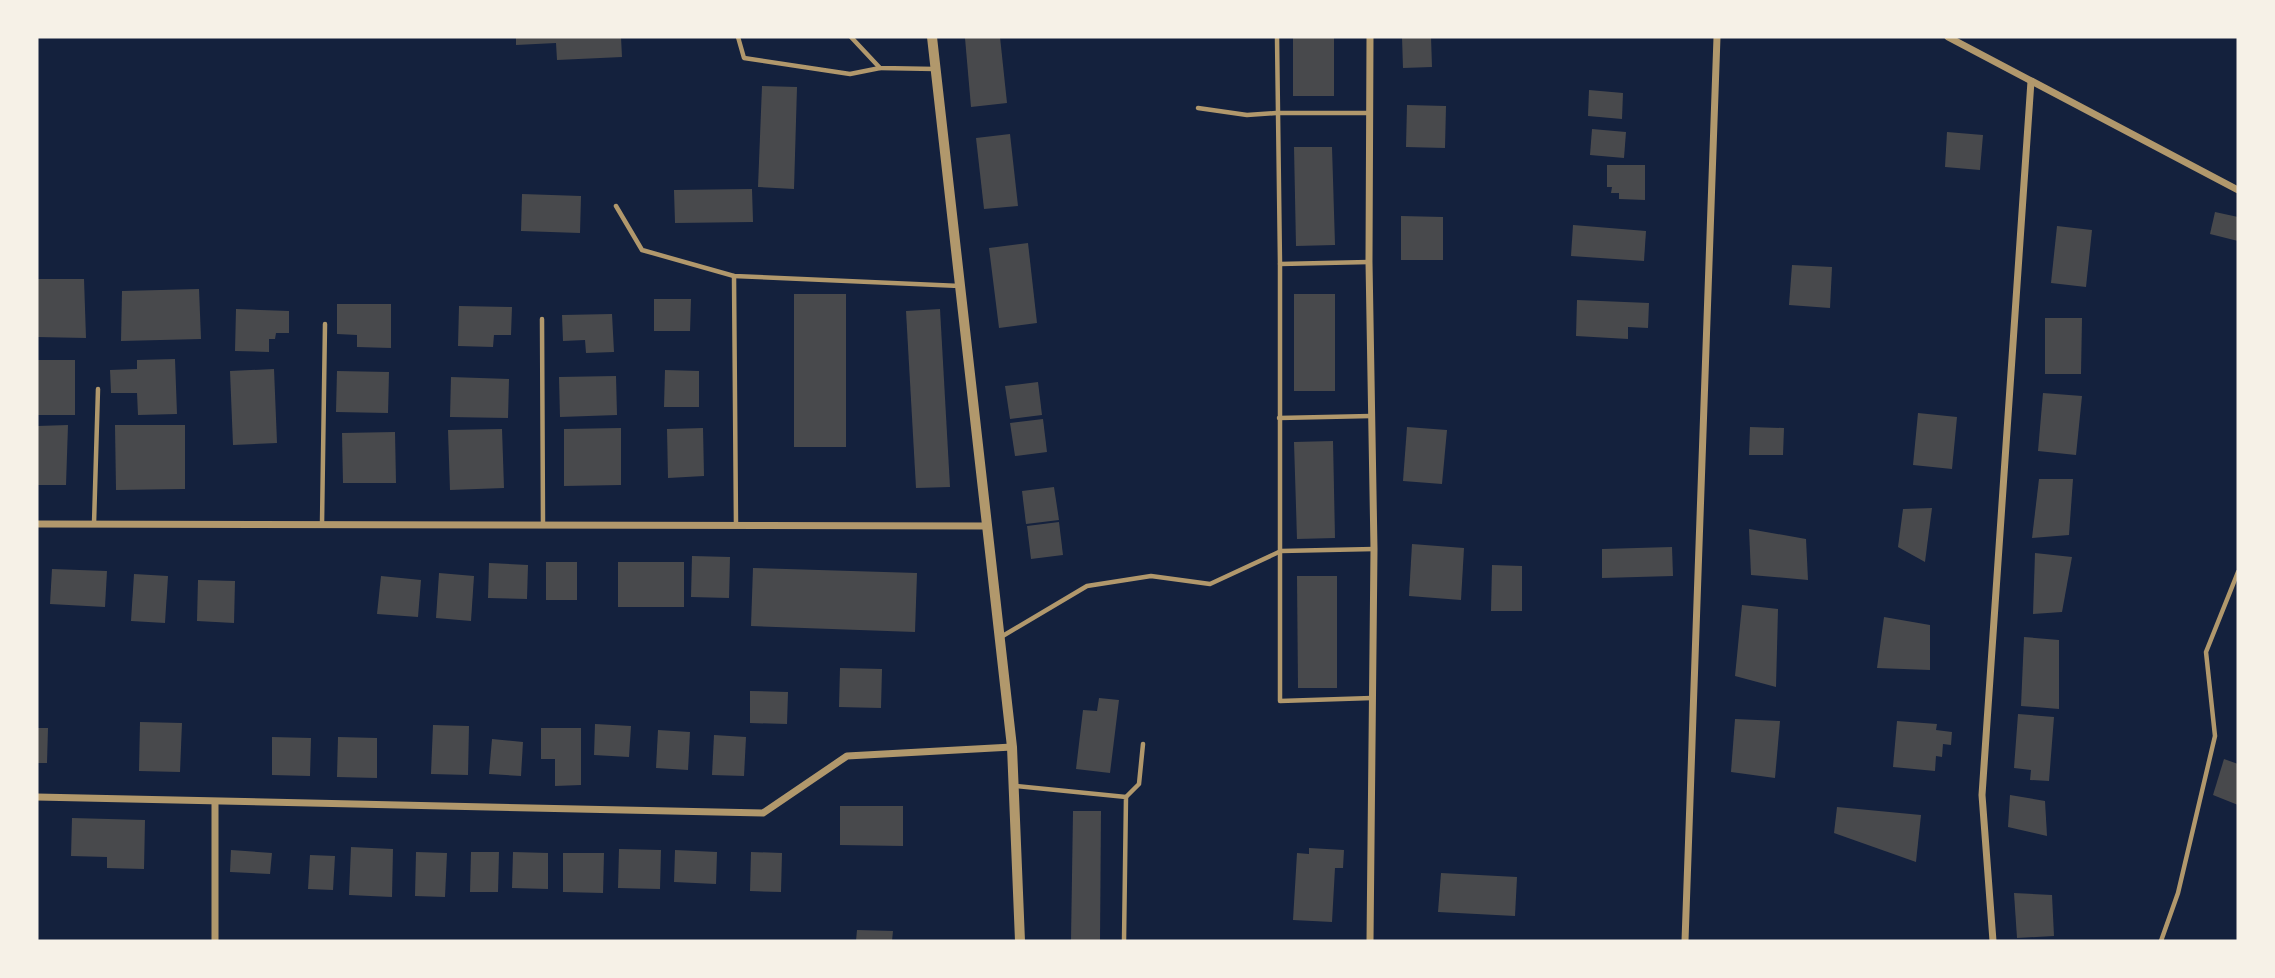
<svg xmlns="http://www.w3.org/2000/svg" width="2275" height="978" viewBox="0 0 2275 978" font-family="Rubik,sans-serif">
<style>
.building{fill:#48494c}
.lines{fill:none;stroke-linecap:round;stroke-linejoin:round}
.service{stroke:#b1986c;stroke-width:4.5}
.minor{stroke:#b1986c;stroke-width:7}
.tertiary{stroke:#b1986c;stroke-width:10}
</style>
<rect width="100%" height="100%" fill="#14213d"/>
<g class="building">
<path d="M516 37H621L622 57 557 60 556 43 516 45Z"/>
<path d="M1000 37 1007 103 971 107 965 38Z"/>
<rect x="1293" y="37" width="41" height="59"/>
<path d="M1402 37H1431L1432 67 1403 68Z"/>
<path d="M762 86 797 87 794 189 758 187Z"/>
<path d="M1589 90 1623 93 1622 119 1588 116Z"/>
<path d="M1407 105 1446 106 1445 148 1406 147Z"/>
<path d="M1592 129 1626 132 1624 158 1590 155Z"/>
<path d="M1947 132 1983 135 1980 170 1945 167Z"/>
<path d="M1010 134 1018 206 984 209 976 138Z"/>
<path d="M1294 147H1332L1335 245 1296 246Z"/>
<path d="M1607 165H1645V200L1619 199V193H1611L1612 187H1607Z"/>
<path d="M752 189 753 222 675 223 674 190Z"/>
<path d="M522 194 581 196 580 233 521 231Z"/>
<path d="M2215 212 2238 217V241L2210 234Z"/>
<path d="M1401 216 1443 217V260H1401Z"/>
<path d="M1573 225 1646 231 1644 261 1571 256Z"/>
<path d="M2057 226 2092 230 2086 287 2051 283Z"/>
<path d="M1028 243 1037 323 999 328 989 248Z"/>
<path d="M1792 265 1832 267 1830 308 1789 305Z"/>
<path d="M37 279H84L86 338 37 337Z"/>
<path d="M199 289 201 339 121 341 122 291Z"/>
<rect x="794" y="294" width="52" height="153"/>
<rect x="1294" y="294" width="41" height="97"/>
<path d="M654 299H691L690 331H654Z"/>
<path d="M1577 300 1649 303 1648 328 1628 327V339L1576 336Z"/>
<path d="M337 304H391V348L357 347V335L337 334Z"/>
<path d="M459 306 512 307 511 335H494L493 347 458 346Z"/>
<path d="M236 309 289 311V333H276L275 339H269V352L235 351Z"/>
<path d="M940 309 950 487 916 488 906 311Z"/>
<path d="M612 314 614 352 586 353 585 340 563 341 562 315Z"/>
<path d="M2045 318H2082L2081 374H2045Z"/>
<path d="M175 359 177 414 138 415 137 393H111L110 370 137 369V360Z"/>
<rect x="37" y="360" width="38" height="55"/>
<path d="M274 369 277 443 233 445 230 371Z"/>
<path d="M665 370 699 371V407H664Z"/>
<path d="M337 371 389 372 388 413 336 412Z"/>
<path d="M616 376 617 415 560 417 559 377Z"/>
<path d="M451 377 509 379 508 418 450 417Z"/>
<path d="M1038 382 1042 415 1010 419 1005 386Z"/>
<path d="M2043 393 2082 396 2076 455 2038 451Z"/>
<path d="M1918 413 1957 417 1952 469 1913 465Z"/>
<path d="M1043 419 1047 452 1015 456 1010 423Z"/>
<path d="M68 425 66 485H37V426Z"/>
<path d="M115 425H185V489L116 490Z"/>
<path d="M1407 427 1447 430 1442 484 1403 481Z"/>
<path d="M1750 427 1784 428 1783 455H1749Z"/>
<path d="M621 428V485L564 486V429Z"/>
<path d="M703 428 704 476 668 478 667 429Z"/>
<path d="M502 429 504 488 450 490 448 430Z"/>
<path d="M395 432 396 483H343L342 433Z"/>
<path d="M1333 441 1335 538 1297 539 1294 442Z"/>
<path d="M2039 479H2073L2069 535 2032 538Z"/>
<path d="M1054 487 1059 520 1026 524 1022 491Z"/>
<path d="M1932 508 1925 562 1898 547 1903 509Z"/>
<path d="M1059 522 1063 555 1031 559 1027 526Z"/>
<path d="M1749 529 1806 539 1808 580 1751 575Z"/>
<path d="M1412 544 1464 548 1461 600 1409 596Z"/>
<path d="M1672 547 1673 576 1602 578V549Z"/>
<path d="M2035 553 2072 557 2062 612 2033 614Z"/>
<path d="M692 556 730 557 729 598 691 597Z"/>
<rect x="546" y="562" width="31" height="38"/>
<rect x="618" y="562" width="66" height="45"/>
<path d="M489 563 528 565 527 599 488 598Z"/>
<path d="M1492 565 1522 566V611H1491Z"/>
<path d="M753 568 917 573 915 632 751 626Z"/>
<path d="M52 569 107 571 105 607 50 604Z"/>
<path d="M439 573 474 576 471 621 436 618Z"/>
<path d="M134 574 168 576 165 623 131 621Z"/>
<path d="M381 576 421 580 418 617 377 614Z"/>
<path d="M1297 576H1337V688H1298Z"/>
<path d="M198 580 235 581 234 623 197 621Z"/>
<path d="M1742 605 1778 609 1776 687 1735 676Z"/>
<path d="M1884 617 1930 625V670L1877 668Z"/>
<path d="M2024 637 2059 640V709L2021 706Z"/>
<path d="M840 668 882 669 881 708 839 707Z"/>
<path d="M750 691 788 692 787 724 750 723Z"/>
<path d="M1099 698 1119 700 1110 773 1076 769 1083 710 1097 711Z"/>
<path d="M2018 714 2054 717 2049 781 2030 780 2031 770 2014 768Z"/>
<path d="M1735 719 1780 721 1775 778 1731 772Z"/>
<path d="M1897 721 1937 724 1936 730 1952 732 1951 745 1943 744 1942 757 1936 756 1935 771 1893 767Z"/>
<path d="M140 722 182 723 180 772 139 771Z"/>
<path d="M595 724 631 726 629 757 594 755Z"/>
<path d="M433 725 469 726 468 775 431 774Z"/>
<path d="M37 728H48L47 763H37Z"/>
<path d="M541 728H581V785L555 786V759H541Z"/>
<path d="M658 730 690 732 688 770 656 768Z"/>
<path d="M714 735 746 737 744 776 712 775Z"/>
<path d="M272 737 311 738 310 776 272 775Z"/>
<path d="M338 737 377 738V778L337 777Z"/>
<path d="M492 739 523 742 521 776 489 774Z"/>
<path d="M2224 759 2238 764V805L2213 795Z"/>
<path d="M2010 795 2045 801 2047 836 2008 827Z"/>
<path d="M840 806H903V846L840 845Z"/>
<path d="M1837 807 1921 815 1916 862 1834 833Z"/>
<path d="M1073 811H1101L1100 941H1071Z"/>
<path d="M72 818 145 820 144 869 107 868V857L71 856Z"/>
<path d="M351 847 393 849 392 897 349 895Z"/>
<path d="M1309 848 1344 850 1343 868H1335L1332 922 1293 920 1297 853 1309 854Z"/>
<path d="M619 849 661 850 660 889 618 888Z"/>
<path d="M231 850 272 853 270 874 230 872Z"/>
<path d="M675 850 717 852 716 884 674 882Z"/>
<path d="M416 852 447 853 445 897 415 896Z"/>
<path d="M471 852H499L498 892H470Z"/>
<path d="M513 852 548 853V889L512 888Z"/>
<path d="M751 852 782 853 781 892 750 891Z"/>
<path d="M563 853H604L603 893 563 892Z"/>
<path d="M310 855 335 856 333 890 308 889Z"/>
<path d="M1441 873 1517 877 1515 916 1438 912Z"/>
<path d="M2014 893 2052 895 2054 936 2017 938Z"/>
<path d="M857 930 893 931 892 941H856Z"/>
</g>
<g class="lines">
<g class="service">
<path d="M738 37 744 58 850 74 880 68"/>
<path d="M851 37 880 68 935 69"/>
<path d="M1277 37 1280 264V701L1372 698"/>
<path d="M1198 108 1247 115 1276 113H1369"/>
<path d="M616 206 642 250 734 276 960 286"/>
<path d="M1280 264 1369 262"/>
<path d="M734 276 736 526"/>
<path d="M542 319 543 525"/>
<path d="M1279 418 1371 416"/>
<path d="M94 524 98 389"/>
<path d="M322 524 325 324"/>
<path d="M1001 637 1087 586 1151 576 1210 584 1281 551 1374 549"/>
<path d="M1016 786 1126 797 1124 941"/>
<path d="M1126 797 1139 784 1143 744"/>
<path d="M2161 941 2178 893 2215 736 2206 652 2238 572"/>
</g>
<g class="minor">
<path d="M1948 37 2238 190"/>
<path d="M37 524 988 526"/>
<path d="M37 797 763 813 847 756 1012 747"/>
<path d="M215 941V802"/>
<path d="M1370 941 1374 549 1369 262 1370 37"/>
<path d="M1685 941 1717 37"/>
<path d="M1993 941 1982 795 2031 81"/>
</g>
<path class="tertiary" d="M932 37 1012 747 1020 941"/>
</g>
<rect width="2275" height="978" fill="none" stroke="#f6f1e7" stroke-width="77"/>
</svg>
